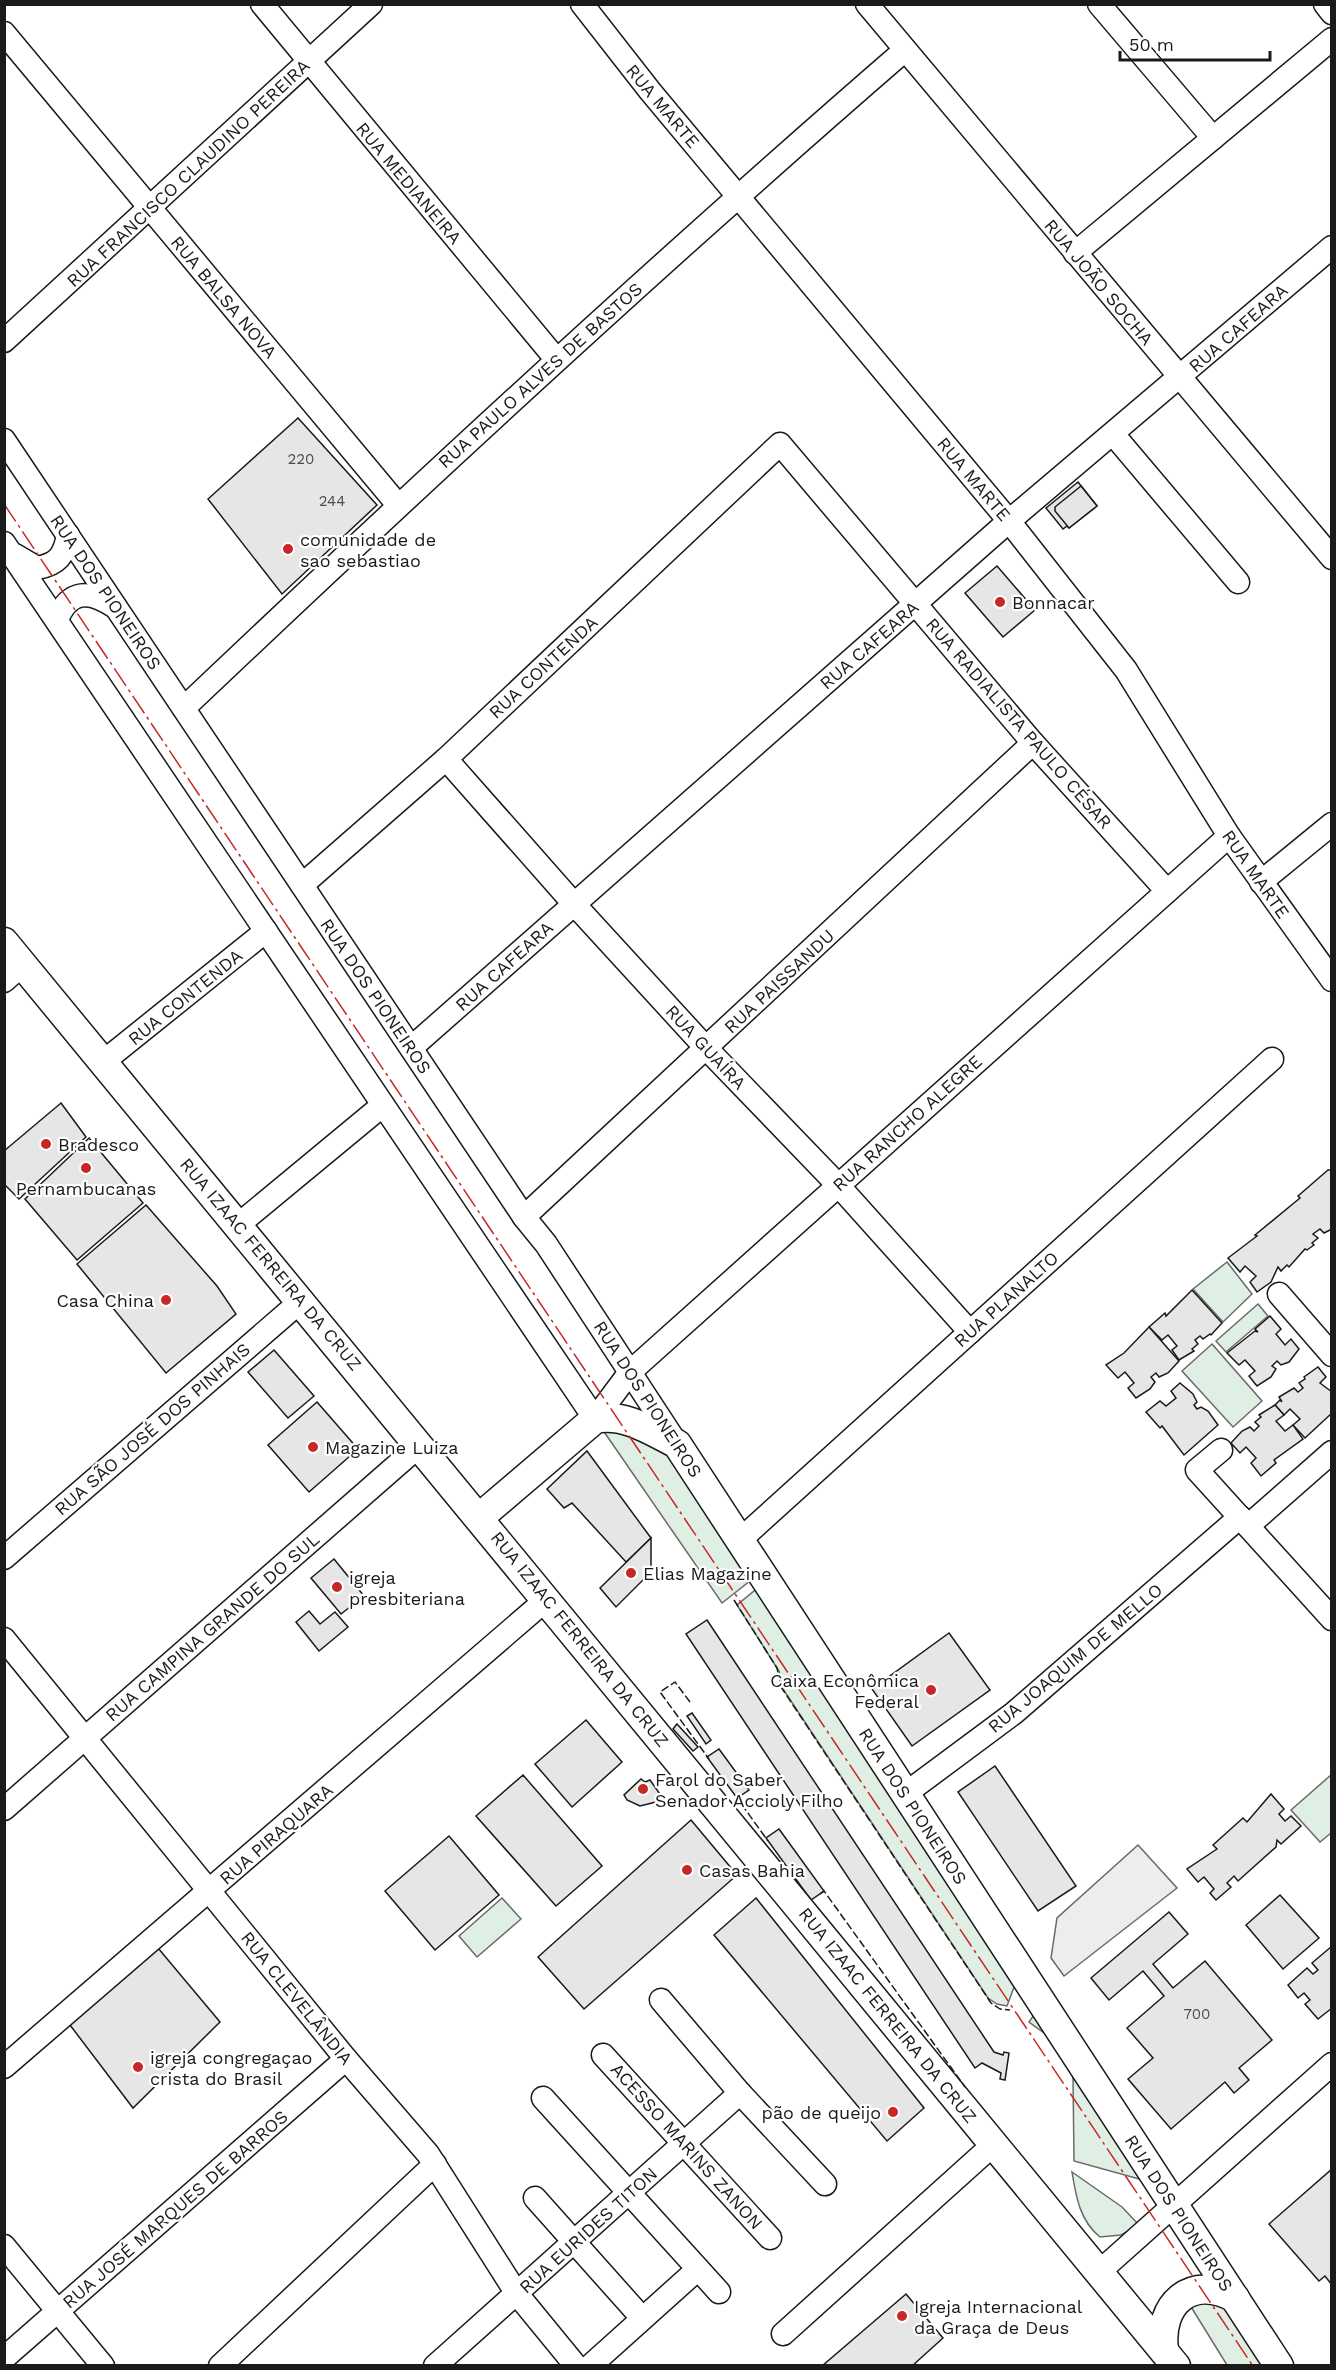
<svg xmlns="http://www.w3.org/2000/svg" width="1336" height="2370" viewBox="0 0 1336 2370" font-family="'Work Sans',sans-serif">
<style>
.green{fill:#e0efe3;stroke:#6a6a6a;stroke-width:1.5}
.parking{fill:#ededed;stroke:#6a6a6a;stroke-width:1.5}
.building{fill:#e6e6e6;stroke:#1a1a1a;stroke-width:1.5}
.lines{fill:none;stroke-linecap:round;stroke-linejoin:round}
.minor-casing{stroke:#1a1a1a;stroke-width:25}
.major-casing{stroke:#1a1a1a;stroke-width:31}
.minor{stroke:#fff;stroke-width:22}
.major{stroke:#fff;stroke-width:28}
.fence{stroke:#1a1a1a;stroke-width:1.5;stroke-dasharray:8 3;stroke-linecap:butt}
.power{stroke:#c62828;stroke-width:1.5;stroke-dasharray:21 4.5 3 4.5;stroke-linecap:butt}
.poi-dot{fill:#c62828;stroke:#fff;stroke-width:2}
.labels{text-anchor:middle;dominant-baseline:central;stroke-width:4.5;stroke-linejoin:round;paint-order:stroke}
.number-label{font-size:15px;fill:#4d4d4d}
.street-label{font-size:18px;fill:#1a1a1a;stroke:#fff}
.poi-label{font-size:18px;fill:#1a1a1a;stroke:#fff;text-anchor:start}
</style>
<rect width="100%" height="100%" fill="#fff"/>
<g class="green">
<path d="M1227 1262 1252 1294 1223 1322 1193 1289Z"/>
<path d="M1258 1304 1268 1316 1226 1352 1216 1341Z"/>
<path d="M1212 1344 1262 1401 1233 1427 1182 1371Z"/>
<path d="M598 1423 677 1447 760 1573 722 1603Z"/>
<path d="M766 1581 1020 1971 1007 2006 997 2004 988 1998 783 1689 779 1671 737 1605Z"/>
<path d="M1331 1775V1833L1320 1842 1291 1810Z"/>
<path d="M502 1898 521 1919 477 1957 459 1936Z"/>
<path d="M1038 2009 1150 2182 1074 2161 1073 2077 1051 2038 1029 2022Z"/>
<path d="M1072 2172 1122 2207 1139 2225 1121 2235 1100 2237C1080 2221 1076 2197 1072 2172Z"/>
<path d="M1226 2298 1276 2365H1227L1188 2302Z"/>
</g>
<path class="parking" d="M1138 1845 1177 1888 1064 1976 1051 1958 1057 1918Z"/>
<g class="building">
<path d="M298 418 377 505 282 594 208 499Z"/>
<path d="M1078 482 1097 506 1069 528 1067 526 1063 529 1046 508Z"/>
<path d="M1081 486 1097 506 1069 528 1055 511V507Z"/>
<path d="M997 566 1035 610 1003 637 965 593Z"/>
<path d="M61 1103 86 1137 19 1199 4 1184V1151Z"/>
<path d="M89 1138 143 1203 77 1260 25 1199Z"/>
<path d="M1328 1170H1332V1229L1324 1233 1320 1229 1313 1234 1318 1238 1312 1243 1314 1245 1307 1250 1305 1249 1289 1267 1287 1265 1281 1271 1278 1267 1271 1282 1257 1292 1250 1282 1256 1276 1245 1266 1240 1272 1228 1258 1257 1236 1255 1235 1300 1198 1298 1196Z"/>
<path d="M146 1205 217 1286 236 1314 166 1373 77 1264Z"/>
<path d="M1192 1290 1222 1323 1211 1335 1210 1334 1203 1339 1200 1336 1195 1340 1198 1344 1192 1349 1194 1351 1179 1360 1172 1350 1177 1346 1168 1335 1162 1340 1149 1327 1165 1313 1166 1316Z"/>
<path d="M1270 1316 1281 1329 1276 1334 1285 1345 1291 1339 1299 1349 1289 1362 1281 1365 1277 1361 1272 1366 1276 1369 1271 1377 1257 1386 1249 1376 1255 1371 1245 1360 1239 1365 1227 1353 1255 1331 1258 1332 1255 1329Z"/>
<path d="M1149 1327 1179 1361 1168 1373 1159 1377 1156 1373 1151 1377 1155 1382 1150 1389 1136 1398 1128 1388 1134 1383 1125 1372 1118 1378 1106 1365 1124 1353Z"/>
<path d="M274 1350 314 1396 288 1418 248 1372Z"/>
<path d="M1318 1367 1326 1377 1320 1383 1332 1392V1413L1305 1438 1293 1425 1300 1419 1290 1409 1284 1415 1275 1405 1280 1400 1282 1402 1279 1397 1294 1388 1298 1392 1303 1388 1299 1383 1305 1379 1304 1377Z"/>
<path d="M1180 1383 1193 1394 1197 1402 1194 1405 1197 1409 1201 1407 1208 1411 1218 1425 1184 1455 1162 1426 1160 1428 1146 1412 1160 1401 1166 1406 1176 1398 1171 1391Z"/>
<path d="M317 1402 358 1449 309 1492 268 1445Z"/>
<path d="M1275 1405 1284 1415 1276 1421 1285 1431 1293 1425 1303 1439 1274 1460 1276 1463 1261 1476 1251 1463 1256 1458 1246 1447 1240 1453 1231 1443 1242 1431 1250 1427 1254 1431 1259 1426 1255 1422 1261 1417 1259 1415Z"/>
<path d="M587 1451 651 1538 626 1562 572 1503 564 1508 547 1489Z"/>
<path d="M651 1538V1567L646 1572 648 1575 616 1607 600 1588Z"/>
<path d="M334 1559 364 1596 341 1614 311 1578Z"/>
<path d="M309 1611 320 1624 335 1612 348 1627 319 1651 296 1622Z"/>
<path d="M707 1620 994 2052 1003 2055 1004 2052 1009 2053 1005 2080 1000 2079 1001 2073 982 2063 975 2068 686 1634Z"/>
<path d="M949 1633 990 1690 912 1746 872 1689Z"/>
<path d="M692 1713 711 1740 706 1744 687 1716Z"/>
<path d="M586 1720 622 1762 572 1807 535 1764Z"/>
<path d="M677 1724 698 1747 693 1751 673 1729Z"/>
<path d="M719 1749 749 1790 737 1798 707 1757Z"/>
<path d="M995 1766 1076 1886 1038 1911 958 1792Z"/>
<path d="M523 1775 602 1866 556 1906 476 1816Z"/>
<path d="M641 1779 645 1782 650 1780 662 1797 660 1801 640 1806 627 1800 624 1795Z"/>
<path d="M1271 1794 1284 1809 1279 1814 1285 1821 1291 1816 1301 1826 1281 1844 1277 1840 1276 1847 1238 1881 1234 1876 1227 1883 1231 1887 1216 1900 1210 1893 1214 1889 1204 1877 1198 1882 1187 1869 1217 1849 1213 1845 1243 1818 1247 1822Z"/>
<path d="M691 1820 737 1875 584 2009 538 1957Z"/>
<path d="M779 1829 824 1891 811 1900 766 1838Z"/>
<path d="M449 1836 499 1895 435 1950 385 1891Z"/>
<path d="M1280 1895 1319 1938 1283 1969 1246 1925Z"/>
<path d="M756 1898 924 2108 887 2141 714 1935Z"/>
<path d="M1169 1912 1188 1934 1153 1964 1173 1988 1205 1961 1272 2040 1239 2068 1249 2080 1234 2093 1225 2082 1171 2129 1128 2079 1153 2058 1127 2028 1164 1996 1143 1971 1109 2000 1091 1978Z"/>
<path d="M1332 1946V2008L1318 2019 1305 2004 1310 2000 1304 1993 1298 1998 1288 1985 1307 1968 1313 1974 1318 1970 1312 1963Z"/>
<path d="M158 1948 220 2022 133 2108 70 2025Z"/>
<path d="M1332 2169V2285L1325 2276 1319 2281 1269 2224Z"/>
<path d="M906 2294 943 2338 912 2366H822Z"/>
</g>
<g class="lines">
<g class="minor-casing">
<g id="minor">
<path d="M262 4 556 359"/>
<path d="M582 4 650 91 1009 521 1126 670 1229 836 1332 980"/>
<path d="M867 4 1332 558"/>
<path d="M1099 4 1213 138"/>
<path d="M1325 4 1332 13"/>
<path d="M4 33 398 505"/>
<path d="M1075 253 1332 39"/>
<path d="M4 341 371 4"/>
<path d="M1113 434 1238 582"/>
<path d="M4 440 524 1217 546 1244 677 1444"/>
<path d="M4 543 595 1419 630 1372 1229 836"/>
<path d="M15 555 37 568C58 564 64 556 68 535"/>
<path d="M57 620C69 589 90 590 115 607"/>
<path d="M184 708C420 484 659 263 905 50"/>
<path d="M446 759 574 904 706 1048 838 1185 970 1332"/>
<path d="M1261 882 1332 824"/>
<path d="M302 885 446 759 780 444 1033 743 1167 891"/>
<path d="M4 981 23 964"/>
<path d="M411 1048 1009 521 1332 247"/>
<path d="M103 1062 266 931"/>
<path d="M524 1217 1033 743"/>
<path d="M238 1225 383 1105"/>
<path d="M1279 1294 1332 1355"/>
<path d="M1221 1450 1197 1470 1332 1619"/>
<path d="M1248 1526 1332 1452"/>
<path d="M740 1540 1272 1059"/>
<path d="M4 1558 301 1301"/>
<path d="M4 1639 346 2059 428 2154 517 2294 576 2366"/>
<path d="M905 1794 1014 1713 1240 1517"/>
<path d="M4 1809 420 1445"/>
<path d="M661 2000 740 2093 825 2184"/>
<path d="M603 2055 770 2238"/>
<path d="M4 2067 547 1599"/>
<path d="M543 2098 719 2292"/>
<path d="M535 2198 642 2318"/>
<path d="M4 2246 103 2366"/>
<path d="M1099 2272 1332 2064"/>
<path d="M783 2334 994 2144"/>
<path d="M4 2358 346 2059"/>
<path d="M220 2366 435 2164"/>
<path d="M435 2366 740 2093"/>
<path d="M590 2366 698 2269"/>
</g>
</g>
<g class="major-casing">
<g id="major">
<path d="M4 942 1176 2366"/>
<path d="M480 1517 595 1419C625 1413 651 1431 677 1444L1279 2366"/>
<path d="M1164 2350C1158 2304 1191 2274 1235 2298"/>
</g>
</g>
<use href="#minor" class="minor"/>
<use href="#major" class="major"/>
<g class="fence">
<path d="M734 1600 777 1668 781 1687 991 2003 1000 2009 1010 2010"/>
<path d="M690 1702 675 1682 660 1692 709 1759"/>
<path d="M735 1795 768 1841"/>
<path d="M820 1894 824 1891 965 2087"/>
</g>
<path class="power" d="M4 504 1253 2366"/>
</g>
<g class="poi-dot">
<circle cx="288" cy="549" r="6"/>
<circle cx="1000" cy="602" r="6"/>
<circle cx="46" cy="1144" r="6"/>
<circle cx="86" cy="1168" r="6"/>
<circle cx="166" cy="1300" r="6"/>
<circle cx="313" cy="1447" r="6"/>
<circle cx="631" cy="1573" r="6"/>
<circle cx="337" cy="1587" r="6"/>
<circle cx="931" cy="1690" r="6"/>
<circle cx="643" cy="1789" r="6"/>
<circle cx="687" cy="1870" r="6"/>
<circle cx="138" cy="2067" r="6"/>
<circle cx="893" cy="2112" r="6"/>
<circle cx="902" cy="2316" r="6"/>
</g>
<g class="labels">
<g class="number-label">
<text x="301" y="459">220</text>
<text x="332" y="501">244</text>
<text x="1197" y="2014">700</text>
</g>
<g class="street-label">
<text transform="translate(663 106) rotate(50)">RUA MARTE</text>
<text transform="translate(188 173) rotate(-43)">RUA FRANCISCO CLAUDINO PEREIRA</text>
<text transform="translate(409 183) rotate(50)">RUA MEDIANEIRA</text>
<text transform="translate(1099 282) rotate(50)">RUA JOÃO SOCHA</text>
<text transform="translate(224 297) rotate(50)">RUA BALSA NOVA</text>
<text transform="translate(1238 328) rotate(-41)">RUA CAFEARA</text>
<text transform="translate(540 375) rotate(-42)">RUA PAULO ALVES DE BASTOS</text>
<text transform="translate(974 479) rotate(50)">RUA MARTE</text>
<text transform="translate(106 592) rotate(56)">RUA DOS PIONEIROS</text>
<text transform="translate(869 645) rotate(-41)">RUA CAFEARA</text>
<text transform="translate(543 667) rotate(-43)">RUA CONTENDA</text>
<text transform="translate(1019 723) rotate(49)">RUA RADIALISTA PAULO CÉSAR</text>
<text transform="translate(1256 874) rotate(55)">RUA MARTE</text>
<text transform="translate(504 966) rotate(-42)">RUA CAFEARA</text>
<text transform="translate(779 981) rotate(-43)">RUA PAISSANDU</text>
<text transform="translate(376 996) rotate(56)">RUA DOS PIONEIROS</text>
<text transform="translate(185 997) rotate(-39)">RUA CONTENDA</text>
<text transform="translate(706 1047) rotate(47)">RUA GUAÍRA</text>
<text transform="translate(907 1123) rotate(-42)">RUA RANCHO ALEGRE</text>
<text transform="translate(271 1264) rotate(50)">RUA IZAAC FERREIRA DA CRUZ</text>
<text transform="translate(1006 1299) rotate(-42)">RUA PLANALTO</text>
<text transform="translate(648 1399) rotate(57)">RUA DOS PIONEIROS</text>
<text transform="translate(152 1429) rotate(-41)">RUA SÃO JOSÉ DOS PINHAIS</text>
<text transform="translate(212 1627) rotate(-41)">RUA CAMPINA GRANDE DO SUL</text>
<text transform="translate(580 1639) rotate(51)">RUA IZAAC FERREIRA DA CRUZ</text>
<text transform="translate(1075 1658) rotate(-40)">RUA JOAQUIM DE MELLO</text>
<text transform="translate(913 1806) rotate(57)">RUA DOS PIONEIROS</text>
<text transform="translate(276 1834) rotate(-41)">RUA PIRAQUARA</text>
<text transform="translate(297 1998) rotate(51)">RUA CLEVELÂNDIA</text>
<text transform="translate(888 2015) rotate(51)">RUA IZAAC FERREIRA DA CRUZ</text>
<text transform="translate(687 2146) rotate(48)">ACESSO MARINS ZANON</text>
<text transform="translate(175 2209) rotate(-41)">RUA JOSÉ MARQUES DE BARROS</text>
<text transform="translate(1179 2213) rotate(57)">RUA DOS PIONEIROS</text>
<text transform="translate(588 2230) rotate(-42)">RUA EURIDES TITON</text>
</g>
<g class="poi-label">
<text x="300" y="539">comunidade de<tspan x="300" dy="21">sao sebastiao</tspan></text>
<text x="1012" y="602">Bonnacar</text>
<text x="58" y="1144">Bradesco</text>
<text x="86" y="1188" text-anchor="middle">Pernambucanas</text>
<text x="154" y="1300" text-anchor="end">Casa China</text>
<text x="325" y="1447">Magazine Luiza</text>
<text x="643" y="1573">Elias Magazine</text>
<text x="349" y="1577">igreja<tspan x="349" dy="21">presbiteriana</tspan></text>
<text x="919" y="1680" text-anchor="end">Caixa Econômica<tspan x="919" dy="21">Federal</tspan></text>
<text x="655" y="1779">Farol do Saber<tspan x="655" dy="21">Senador Accioly Filho</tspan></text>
<text x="699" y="1870">Casas Bahia</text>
<text x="150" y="2057">igreja congregaçao<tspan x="150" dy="21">crista do Brasil</tspan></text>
<text x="881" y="2112" text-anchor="end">pão de queijo</text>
<text x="914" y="2306">Igreja Internacional<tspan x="914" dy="21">da Graça de Deus</tspan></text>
</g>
</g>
<rect width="1336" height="2370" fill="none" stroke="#1a1a1a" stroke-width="12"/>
<path d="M1120 51v9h150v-9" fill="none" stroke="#1a1a1a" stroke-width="3"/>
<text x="1129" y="51" font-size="18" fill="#1a1a1a" stroke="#ffffff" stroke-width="4.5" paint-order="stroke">50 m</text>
</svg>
